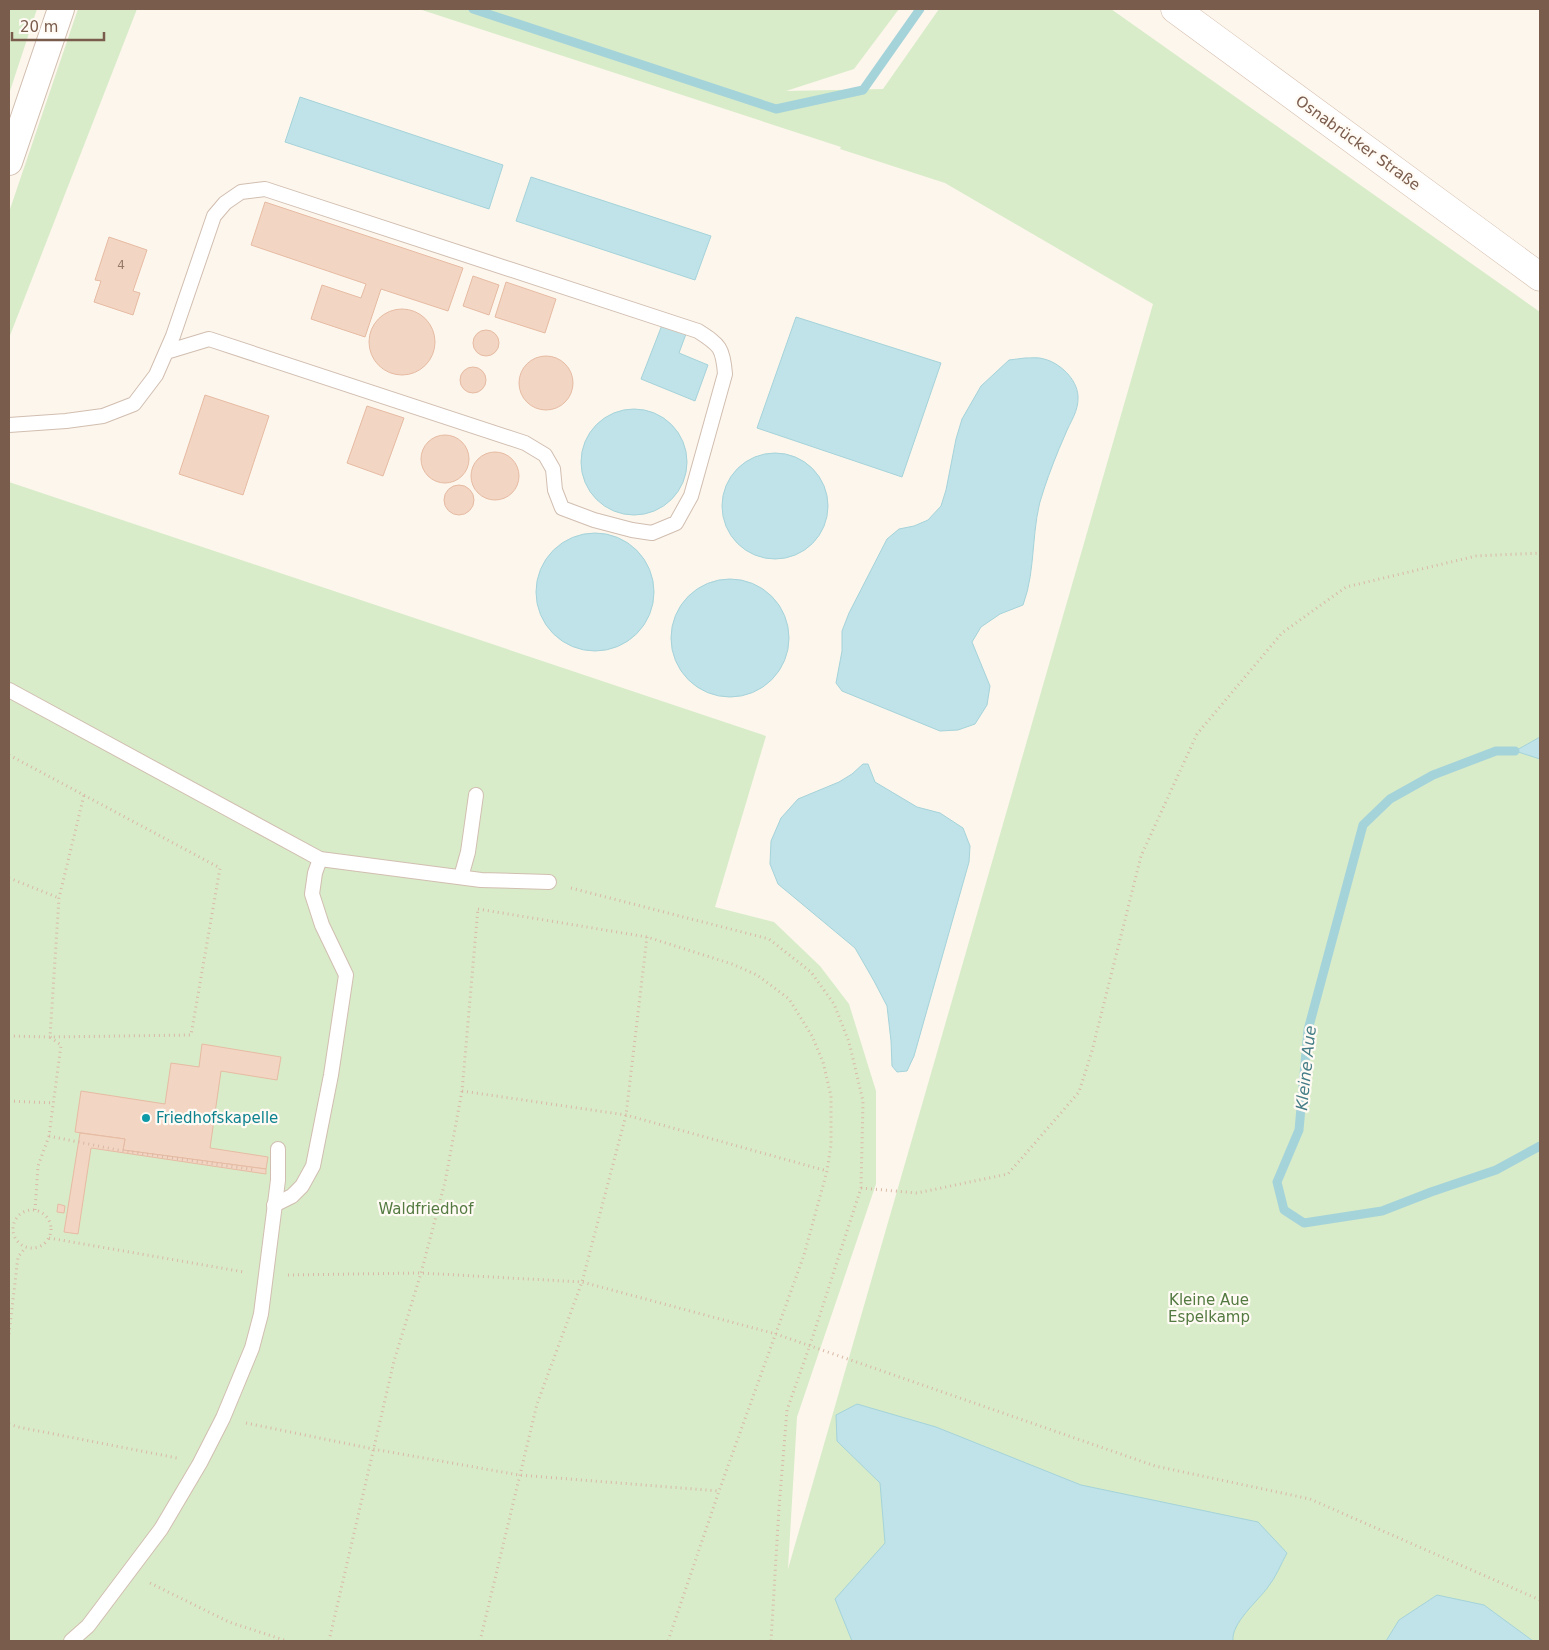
<svg xmlns="http://www.w3.org/2000/svg" width="1549" height="1650" viewBox="0 0 1549 1650" font-family="'DejaVu Sans',sans-serif">
<style>
.green{fill:#d8ecc9}
.water{fill:#bfe3e8;stroke:#a5d3da}
.lines{fill:none;stroke-linecap:round;stroke-linejoin:round}
.stream{stroke:#a5d3da;stroke-width:9}
.building{fill:#f3d5c3;stroke:#e6bba3}
.service-casing{stroke:#d1beb0;stroke-width:16}
.minor-casing{stroke:#d1beb0;stroke-width:28}
.secondary-casing{stroke:#d6c0b0;stroke-width:29}
.path{stroke:#d9b8a5;stroke-width:3;stroke-dasharray:1 4;stroke-linecap:butt}
.service{stroke:#fff;stroke-width:14}
.minor{stroke:#fff;stroke-width:26}
.secondary{stroke:#fff;stroke-width:28}
.culture-dot{fill:#0f9aa8;stroke:#fffaf3;stroke-width:2}
.labels{text-anchor:middle;dominant-baseline:central;stroke-width:4.5;stroke-linejoin:round;paint-order:stroke}
.number-label{font-size:12px;fill:#987a6a}
.street-label{font-size:15px;fill:#7a5c4d;stroke:#fffaf3}
.culture-label{font-size:15px;fill:#0d838f;stroke:#fffaf3;text-anchor:start}
.park-label{font-size:15px;fill:#537a41;stroke:#fffaf3}
.water-label{font-size:16px;font-style:italic;fill:#437c86;stroke:#fffaf3}
</style>
<rect width="100%" height="100%" fill="#fdf6ec"/>
<g class="green">
<path d="M9 9H37L9 94Z"/>
<path d="M78 9H137L9 338V212Z"/>
<path d="M419 9H899L854 69 786 91 883 89 939 9H1111L1540 312V1641H9V482L766 736 715 907 774 922 820 966 849 1004 876 1091V1184L797 1417 788 1569 1153 304 945 183 840 149 841 147Z"/>
</g>
<g class="water">
<path d="M300 97 503 165 489 209 285 142Z"/>
<path d="M531 177 711 236 695 280 516 221Z"/>
<path d="M796 317 941 363 902 477 757 428Z"/>
<path d="M662 325 686 334 679 353 708 365 695 401 641 379Z"/>
<path d="M1025 358C1031 358 1039 357 1044 359 1060 363 1077 379 1078 396 1079 411 1070 422 1065 435 1057 453 1050 471 1044 489 1030 526 1037 568 1023 605L1000 614 981 627 972 642 990 686 987 705 975 724 958 730 940 731 842 691 836 683 842 651V631L849 613 887 539 899 529 914 526 928 520 941 506 946 490 956 439 962 419 981 386 1009 360Z"/>
<circle cx="634" cy="462" r="53"/>
<circle cx="775" cy="506" r="53"/>
<circle cx="595" cy="592" r="59"/>
<circle cx="730" cy="638" r="59"/>
<path d="M1540 737V759L1515 751Z"/>
<path d="M863 764H868L875 782 917 807 940 813 963 828 970 846 969 862 914 1056 907 1071 897 1072 892 1066 891 1041 887 1006 874 981 855 948 778 884 770 864 771 841 781 818 798 799 839 782 852 774Z"/>
<path d="M857 1404 936 1427 1081 1485 1258 1522 1287 1553C1281 1564 1276 1577 1268 1587 1258 1601 1231 1623 1233 1641H852L835 1599 885 1543 880 1483 837 1441 836 1415Z"/>
<path d="M1437 1595 1484 1605 1533 1641H1386L1399 1620Z"/>
</g>
<g class="lines">
<g class="stream">
<path d="M473 9 776 109 863 90 920 9"/>
<path d="M1515 751H1496L1433 775 1390 799 1363 825 1308 1030 1299 1130 1277 1182 1284 1210 1304 1223 1382 1211 1431 1192 1496 1170 1540 1146"/>
</g>
</g>
<g class="building">
<path d="M265 202 463 268 448 311 381 289 365 337 311 319 322 285 361 298 366 284 251 245Z"/>
<path d="M109 237 147 250 133 291 140 293 133 315 94 302 101 281 95 280Z"/>
<path d="M473 276 499 285 489 315 463 306Z"/>
<path d="M506 282 556 299 545 333 495 317Z"/>
<circle cx="402" cy="342" r="33"/>
<circle cx="486" cy="343" r="13"/>
<circle cx="546" cy="383" r="27"/>
<circle cx="473" cy="380" r="13"/>
<path d="M205 395 269 416 243 495 179 474Z"/>
<path d="M367 406 404 418 383 476 347 463Z"/>
<circle cx="445" cy="459" r="24"/>
<circle cx="495" cy="476" r="24"/>
<circle cx="459" cy="500" r="15"/>
<path d="M202 1044 281 1057 277 1080 221 1071 210 1148 268 1157 266 1169 123 1150 125 1139 75 1132 81 1091 165 1104 171 1063 199 1067Z"/>
<path d="M80 1133 125 1139 123 1150 266 1169V1174L91 1148 78 1234 64 1232Z"/>
<path d="M58 1204 65 1206 64 1213 57 1212Z"/>
</g>
<g class="lines">
<g class="service-casing">
<g id="service">
<path d="M9 425 66 421 103 416 134 404 156 375 173 336 214 216 225 203 241 192 265 189 698 331C720 345 723 348 725 374L691 496 676 523 652 533 632 530 594 520 562 508 555 490 553 469 545 455 525 443 209 339 166 352"/>
<path d="M9 690 320 859 481 880 549 882"/>
<path d="M461 877 468 852 476 795"/>
<path d="M274 1205 292 1196 302 1186 313 1166 331 1075 346 975 322 925 312 894 315 873 320 859"/>
<path d="M71 1641 88 1626 161 1529 200 1463 223 1418 252 1348 261 1314 278 1180V1149"/>
</g>
</g>
<g class="minor-casing">
<path id="minor" d="M9 162 61 9"/>
</g>
<g class="secondary-casing">
<path id="secondary" d="M1175 9 1540 277"/>
</g>
<g class="path">
<path d="M9 755 220 868 191 1035 50 1037 9 1036"/>
<path d="M9 878 59 898"/>
<path d="M571 888 769 939 811 972 834 1004 849 1042 863 1101 861 1188 810 1345 787 1410 779 1508 771 1641"/>
<path d="M478 909 647 937 732 964 757 975 789 999 812 1036 823 1062 831 1096V1145L827 1171 804 1255 719 1491 668 1641"/>
<path d="M462 1091 626 1115 827 1171"/>
<path d="M9 1101 54 1103"/>
<path d="M49 1136 118 1150 256 1170"/>
<path d="M861 1188 917 1193 1008 1174 1079 1092 1092 1051 1141 856 1197 734 1282 633 1346 587 1476 556 1540 553"/>
<circle cx="32" cy="1229" r="19"/>
<path d="M35 1210 38 1166 49 1136 61 1045 50 1037 59 898 84 795"/>
<path d="M49 1238 244 1272"/>
<path d="M288 1275 421 1273 582 1282 776 1334 1155 1466 1310 1499 1540 1600"/>
<path d="M9 1334 18 1257 25 1248"/>
<path d="M246 1423 373 1449 519 1475 719 1491"/>
<path d="M9 1424 18 1427 177 1458"/>
<path d="M150 1583 229 1622 287 1641"/>
<path d="M329 1641 394 1361 421 1273 445 1182 462 1091 478 908"/>
<path d="M480 1641 537 1404 582 1282 626 1115 647 937"/>
</g>
<use href="#service" class="service"/>
<use href="#minor" class="minor"/>
<use href="#secondary" class="secondary"/>
</g>
<circle class="culture-dot" cx="146" cy="1118" r="5"/>
<g class="labels">
<g class="number-label">
<text x="121" y="265">4</text>
</g>
<g class="street-label">
<text transform="translate(1358 143) rotate(36)">Osnabrücker Straße</text>
</g>
<g class="culture-label">
<text x="156" y="1118">Friedhofskapelle</text>
</g>
<g class="park-label">
<text x="426" y="1209">Waldfriedhof</text>
<text x="1209" y="1300">Kleine Aue<tspan x="1209" dy="17">Espelkamp</tspan></text>
</g>
<g class="water-label">
<text transform="translate(1306 1068) rotate(-84)">Kleine Aue</text>
</g>
</g>
<rect width="1549" height="1650" fill="none" stroke="#7a5c4d" stroke-width="20"/>
<path d="M12 32v8h92v-8" fill="none" stroke="#7a5c4d" stroke-width="2.5"/>
<text x="20" y="32" font-size="15" fill="#7a5c4d" stroke="#fffaf3" stroke-width="4" paint-order="stroke">20 m</text>
</svg>
